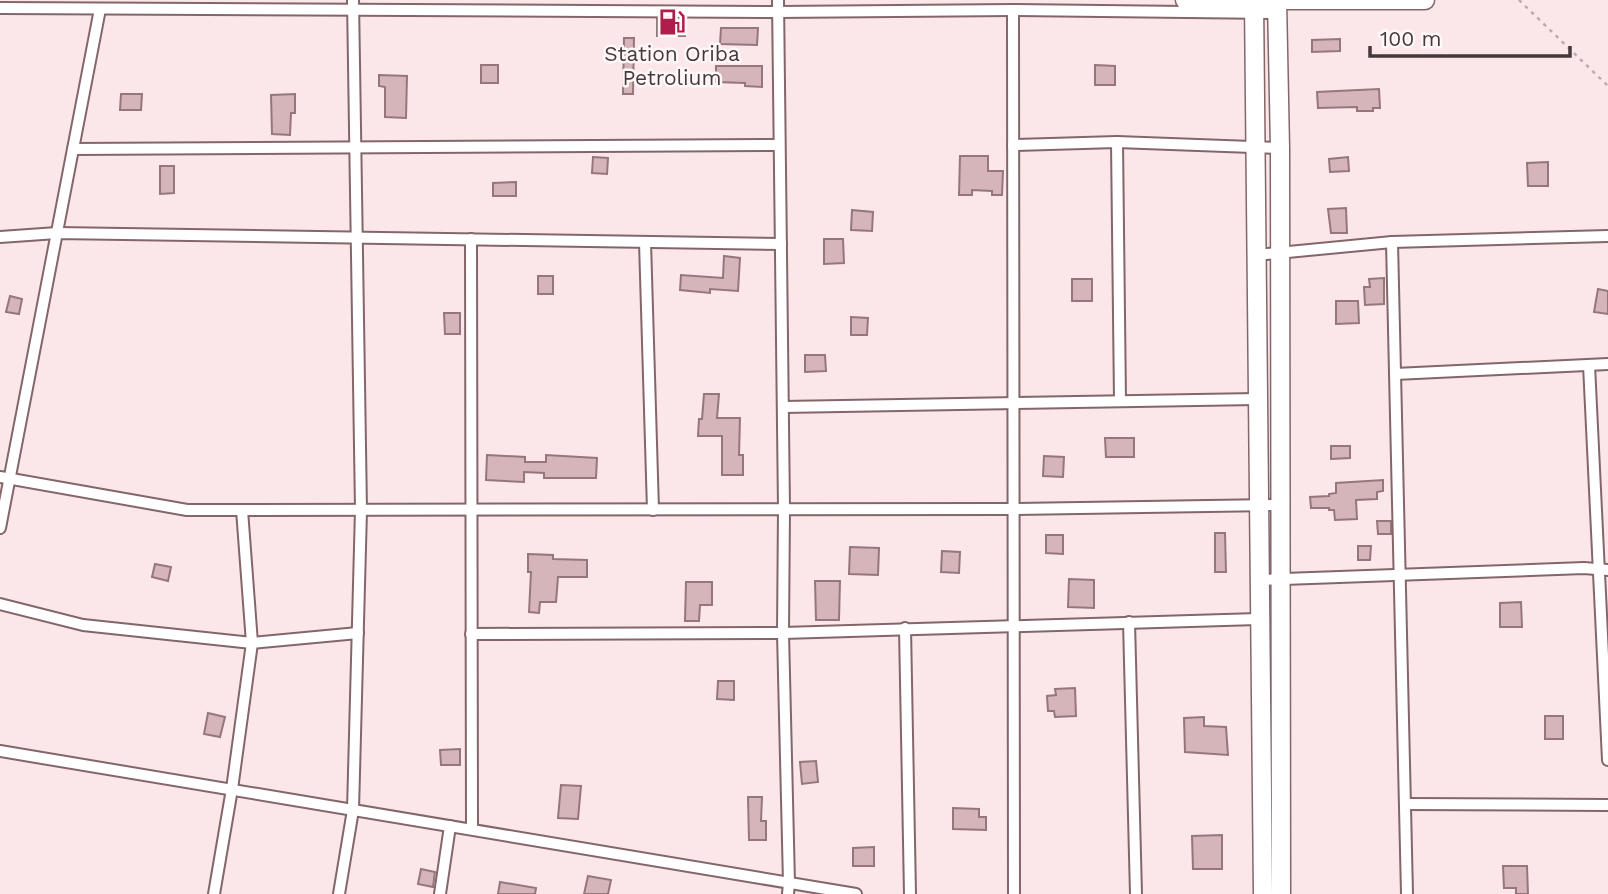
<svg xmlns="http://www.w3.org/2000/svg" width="1608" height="894" viewBox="0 0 1608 894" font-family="'Work Sans',sans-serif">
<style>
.building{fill:#d5b5b9;stroke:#95777b;stroke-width:2}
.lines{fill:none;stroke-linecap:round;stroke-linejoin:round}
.minor-casing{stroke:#83666a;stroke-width:14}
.primary-casing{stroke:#83666a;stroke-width:21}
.path{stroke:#bcaaac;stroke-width:2.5;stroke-dasharray:3.5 5;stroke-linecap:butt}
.minor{stroke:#fff;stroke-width:10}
.primary{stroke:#fff;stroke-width:18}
.labels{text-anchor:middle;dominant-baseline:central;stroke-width:5;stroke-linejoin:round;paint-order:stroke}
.poi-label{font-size:21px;fill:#46393b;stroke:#fff8f9}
</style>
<rect width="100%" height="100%" fill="#fbe7e9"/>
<g class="building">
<path d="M657 19H670V23H685V36H657Z"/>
<path d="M721 28H758L757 45 720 44Z"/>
<path d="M624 38H634L633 94H623Z"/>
<path d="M1340 39V51L1312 52V40Z"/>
<rect x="481" y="65" width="17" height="18"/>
<path d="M1095 65 1115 66V85H1095Z"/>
<path d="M716 66H762V87L745 86V83L716 82Z"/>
<path d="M379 75 407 76 406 118 385 117V87L379 86Z"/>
<path d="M1379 89 1380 108H1373V111H1357V107L1318 108 1317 92Z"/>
<path d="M121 94H142L141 110H120Z"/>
<path d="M295 94V113H291L290 135 272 134 271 95Z"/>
<path d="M960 156H988V171H1003L1002 195H992V191L972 190V195H959Z"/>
<path d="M593 157 608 158 607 174 592 173Z"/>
<path d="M1348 157 1349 171 1330 172 1329 159Z"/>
<path d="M1548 162V186H1528L1527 163Z"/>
<path d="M160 166H174V193L160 194Z"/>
<path d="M516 182V196H493V183Z"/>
<path d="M1346 208 1347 233H1331L1328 209Z"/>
<path d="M852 210 873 212 872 231 851 230Z"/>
<path d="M824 239H843L844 263 824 264Z"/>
<path d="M724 256 740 258 738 291 710 289V293L680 290 681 275 723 278Z"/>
<rect x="538" y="276" width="15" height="18"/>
<path d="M1384 278V304L1365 305 1364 287H1370L1369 279Z"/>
<rect x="1072" y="279" width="20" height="22"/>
<path d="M1598 289 1608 291V314L1594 312Z"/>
<path d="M10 296 22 299 19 314 6 312Z"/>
<path d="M1336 301H1358L1359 323 1336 324Z"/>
<path d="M444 313H460V334H445Z"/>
<path d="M851 317 868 318 867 335H851Z"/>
<path d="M805 355H825L826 371 805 372Z"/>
<path d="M704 394H719L717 418H740L739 455H743V475H722V436H698L699 419H702Z"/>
<path d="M1105 438H1134V457H1106Z"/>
<path d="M1331 446H1350V458L1331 459Z"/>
<path d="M487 455 525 457V462H546V455L597 458 596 478H544V473L524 472V482L486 480Z"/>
<path d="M1044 456 1064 457 1063 477 1043 476Z"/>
<path d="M1383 480V491L1377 492V499L1356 500 1357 519 1335 520 1334 510H1329V508H1311L1310 497 1329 496V494L1336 493V483Z"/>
<path d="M1377 521H1391V534H1378Z"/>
<path d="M1215 533H1225L1226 572H1215Z"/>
<path d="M1046 535H1063V554L1046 553Z"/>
<path d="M1358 546H1371L1370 560H1358Z"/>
<path d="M850 547 879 548 878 575 849 574Z"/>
<path d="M942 551 960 552 959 573 941 572Z"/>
<path d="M528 554 553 555V559L587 560V577H558L556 602H540L539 613 529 612 531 572H528Z"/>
<path d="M155 564 171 567 168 581 152 577Z"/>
<path d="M1069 579 1094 580V608L1068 607Z"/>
<path d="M815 581H840L839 620H816Z"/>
<path d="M686 582H712V605H700L699 621H685Z"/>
<path d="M1521 602 1522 627H1500V603Z"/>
<path d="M718 681H734V700L717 699Z"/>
<path d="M1075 688 1076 716 1055 717 1054 711H1048L1047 696 1056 695 1055 689Z"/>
<path d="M208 713 225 717 220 737 204 734Z"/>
<rect x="1545" y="716" width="18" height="23"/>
<path d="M1204 717V726L1226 727 1228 755 1185 752 1184 718Z"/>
<path d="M460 749V765H441L440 750Z"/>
<path d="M816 761 818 782 802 784 800 762Z"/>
<path d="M561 785 581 786 578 819 558 818Z"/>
<path d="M748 797H762L761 821H766V840H749Z"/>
<path d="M953 808 979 809V817H986V830L953 829Z"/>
<path d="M1222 835V869H1193L1192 836Z"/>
<path d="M874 847V866H853V848Z"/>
<path d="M1503 866H1527L1528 894H1516V888H1504Z"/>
<path d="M421 869 435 872 433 887 418 884Z"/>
<path d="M588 876 611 880 608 894H584Z"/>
<path d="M500 882 536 888 535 894H498Z"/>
</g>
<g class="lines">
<g class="minor-casing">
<g id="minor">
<path d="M778 0 784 509 783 633 789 883 788 894"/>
<path d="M0 8 778 12 1013 10 1277 13"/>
<path d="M1013 10 1014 894"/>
<path d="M1117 142 1120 401"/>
<path d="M1013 145 1117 142 1280 148"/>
<path d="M73 149 779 145"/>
<path d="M0 237 57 233 781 244"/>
<path d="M471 239 472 829"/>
<path d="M645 242 653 510"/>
<path d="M1392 242 1407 894"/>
<path d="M1256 255 1392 242 1608 236"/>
<path d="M1589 365 1608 760"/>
<path d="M1395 374 1608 364"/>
<path d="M783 407 1257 399"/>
<path d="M0 477 187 510 1014 509 1279 505"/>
<path d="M0 528 100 9"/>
<path d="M1258 580 1584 568 1608 570"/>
<path d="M0 604 83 625 252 643 358 633"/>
<path d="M1129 622 1136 894"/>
<path d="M905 628 910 894"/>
<path d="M471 634 783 633 1258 619"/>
<path d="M0 751 856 894"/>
<path d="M1405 804 1608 805"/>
<path d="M214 894 232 789 252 643 242 510"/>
<path d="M339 894 353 810 361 510 353 0"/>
<path d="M440 894 450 826"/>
</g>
</g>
<g class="primary-casing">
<g id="primary">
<path d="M1185 0H1425"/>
<path d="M1254 0 1263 894"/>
<path d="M1277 0 1280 148 1281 894"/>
</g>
</g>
<path class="path" d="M1519 0 1608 86"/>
<use href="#minor" class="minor"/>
<use href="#primary" class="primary"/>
</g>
<defs>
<g id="fuel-bare" transform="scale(2.1)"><path d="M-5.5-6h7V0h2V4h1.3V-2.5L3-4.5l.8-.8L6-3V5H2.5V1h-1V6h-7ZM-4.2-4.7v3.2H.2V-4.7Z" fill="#af1d4c" stroke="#fff8f9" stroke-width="2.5" paint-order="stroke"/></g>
</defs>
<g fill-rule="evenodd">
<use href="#fuel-bare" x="672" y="22"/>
</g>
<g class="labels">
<g class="poi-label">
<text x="672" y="53">Station Oriba<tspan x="672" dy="24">Petrolium</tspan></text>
</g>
</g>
<path d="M1370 46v10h200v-10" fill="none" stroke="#46393b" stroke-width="3.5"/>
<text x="1380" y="46" font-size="21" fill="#46393b" stroke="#fff8f9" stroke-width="5" paint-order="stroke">100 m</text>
</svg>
